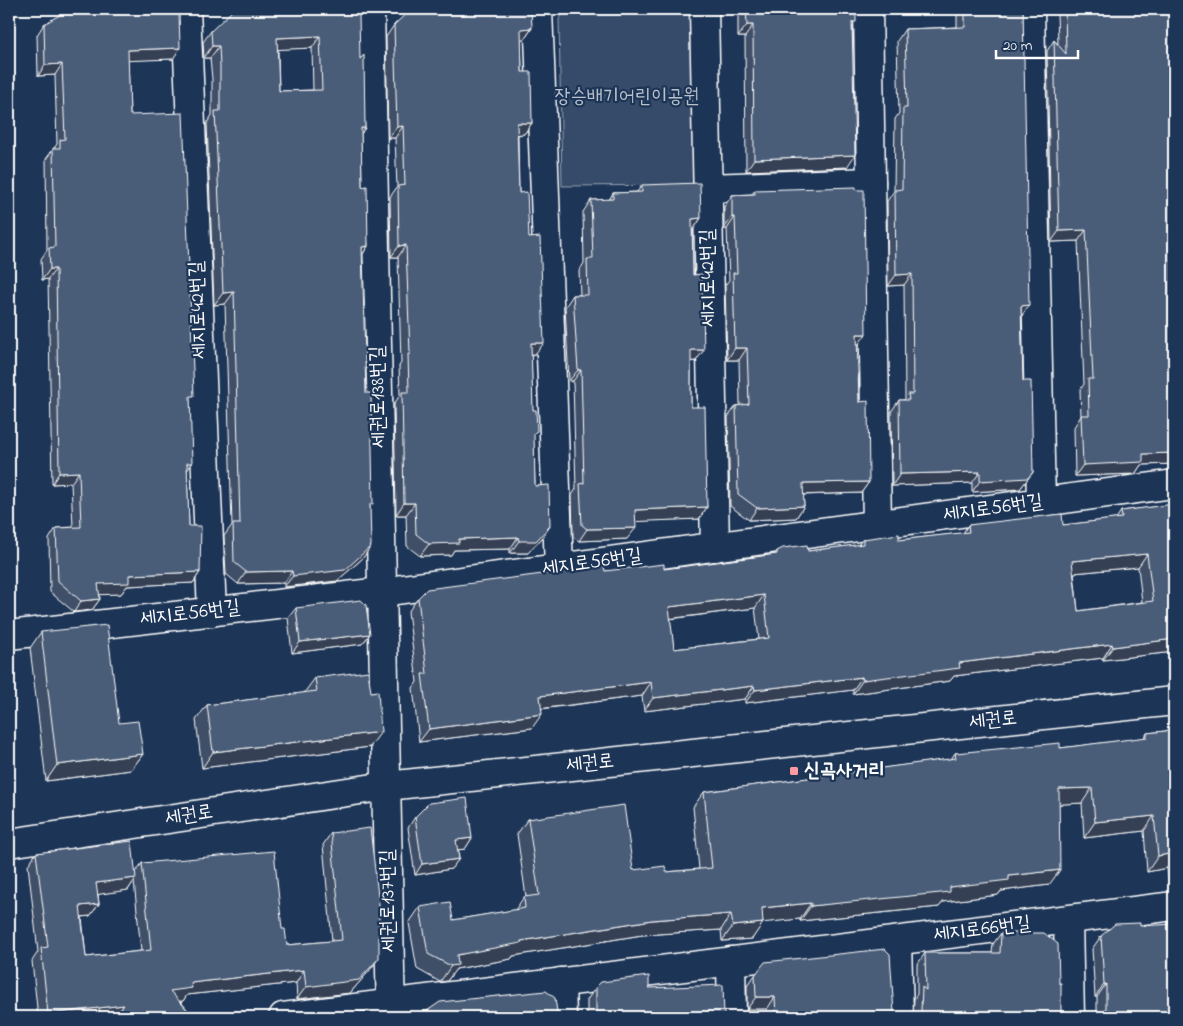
<svg xmlns="http://www.w3.org/2000/svg" width="1183" height="1026" viewBox="0 0 1183 1026" font-family="'Indie Flower','Poor Story',sans-serif">
<style>
.green{fill:#364b69;stroke:#9aa5b4}
.lines{fill:none;stroke-linecap:round;stroke-linejoin:round}
.minor-casing{stroke:#fff;stroke-width:31}
.minor{stroke:#1d3557;stroke-width:28}
.wall{fill:#405068;stroke:#fff;fill-rule:evenodd}
.shaded-wall{fill:#344155;stroke:#fff}
.building{fill:#4a5d79;stroke:#fff;fill-rule:evenodd}
.poi-dot{fill:#ff9aa2;stroke:#1d3557;stroke-width:2}
.labels{text-anchor:middle;dominant-baseline:central;stroke-width:4.5;stroke-linejoin:round;paint-order:stroke}
.park-label{font-size:20px;fill:#b9c0ca;stroke:#1d3557}
.street-label{font-size:20px;fill:#fff;stroke:#1d3557}
.poi-label{font-size:20px;font-weight:bold;fill:#fff;stroke:#1d3557;text-anchor:start}
</style>
<rect width="100%" height="100%" fill="#1d3557"/>
<filter id="ink" filterUnits="userSpaceOnUse"><feTurbulence type="fractalNoise" baseFrequency=".02" numOctaves="2"/><feDisplacementMap in="SourceGraphic" scale="10" xChannelSelector="R" yChannelSelector="G"/><feConvolveMatrix kernelMatrix="1 2 1 2 8 2 1 2 1" color-interpolation-filters="sRGB"/></filter>
<g filter="url(#ink)">
<path class="green" d="M565 9H691L696 185 562 186 559 19Z"/>
<g class="lines">
<g class="minor-casing">
<g id="minor">
<path d="M186 9 212 612"/>
<path d="M370 9 391 1017"/>
<path d="M538 9 559 568"/>
<path d="M704 9 715 547"/>
<path d="M868 9 877 524"/>
<path d="M1030 9 1041 502"/>
<path d="M708 188 871 182"/>
<path d="M9 635 381 592 1174 484"/>
<path d="M9 843 387 786 1174 701"/>
<path d="M1068 920 1070 1017"/>
<path d="M897 941 899 1017"/>
<path d="M731 961 732 1017"/>
<path d="M561 982 562 1017"/>
<path d="M283 1017 1174 906"/>
</g>
</g>
<use href="#minor" class="minor"/>
</g>
<g class="wall">
<path d="M350 9 360 59 365 128 361 134 362 187 368 246 363 254 370 509 363 558 337 581 284 587V583L238 584 226 574 224 536 232 525 225 304 214 305 207 123 212 115V79L210 58H204L203 42 211 31ZM312 48 313 90 279 91 278 49Z"/>
<path d="M738 9H746L853 27 847 167 746 171 745 37H738Z"/>
<path d="M958 9H1023L1021 317 1023 381 1033 472 1020 489 972 492V483L892 486 891 412 899 400H904L905 399 904 285 888 286 887 201 894 191 895 119 899 113 897 41 905 29 957 27V10Z"/>
<path d="M1061 9H1174V464L1141 465 1135 474 1075 476 1074 427 1081 416 1080 390 1084 384 1078 241 1051 242 1047 51 1054 40 1058 44 1057 14Z"/>
<path d="M44 24 173 59 128 60 130 115 190 401 187 470 189 526 200 572 193 583 127 586 121 594H99L100 599 92 610 74 612 50 592 49 539 56 528 73 527 71 483 52 484 48 279 42 280 41 259 47 250 46 159 57 144 55 75 38 76 37 35Z"/>
<path d="M394 25 532 28 524 40H521L522 72 532 123 524 134 518 135 519 193 529 238 535 354 531 355 535 486 550 526 542 538 528 553H510V549L454 550 451 555 420 556 407 546 406 515H396L394 404 400 395 399 366 401 363 398 257H391L390 197 397 187 395 138H388L386 37Z"/>
<path d="M642 185 701 218 693 230H692L696 361 691 362V407L707 507 699 519 635 521 627 539 579 541 573 537 572 495 576 489 573 381H569L565 307 573 295H580L579 271 584 263 583 212 591 200H609L613 193 637 192Z"/>
<path d="M755 190 858 345H857L859 402 869 482 861 493 803 495 804 506 796 518 749 520 730 506 728 417 736 406 740 405 739 360H727L725 285 729 280 727 229H724V207L732 195 752 194Z"/>
<path d="M1174 501V652L1103 660V658L954 676 950 681 853 694V690L745 703V699L644 711 642 696 541 709 532 728 419 742 413 688 417 682 408 612 418 598 605 571 664 569 774 555 777 551H808L858 545 863 539 899 540 963 533 968 525H1063L1116 519 1121 511 1172 505ZM1138 567 1142 602 1078 611 1074 573ZM755 608 759 639 674 649 670 619Z"/>
<path d="M296 608 370 634 362 644 292 653 288 618Z"/>
<path d="M41 632 119 723 143 754 131 770 46 781 30 648Z"/>
<path d="M315 678 370 747 202 768 196 720 207 705 304 693Z"/>
<path d="M1174 730V889L1170 890 1167 868 1147 872 1144 831 1084 838 1082 803 1059 804 1049 885 1001 891 998 895 943 902 939 907 800 921V919L763 922 752 939 722 941 721 930 642 935 513 956 511 959 456 969 447 981 440 982 417 969 409 923 420 907 453 920 515 910 524 897H526L517 834 528 819 633 870 666 872 699 869 693 807 704 792 951 759 955 753 1060 748 1144 738 1147 733Z"/>
<path d="M415 817 472 838 465 849 458 850 459 859 451 869 415 875 408 828Z"/>
<path d="M331 833 370 970 350 993 297 999 296 983 187 995 183 1001H180L194 1017H38L32 961 38 952 28 865 36 853 136 872 142 863 282 929 287 945 332 941 323 845ZM134 881 141 951 86 957 82 917 90 916 99 904 98 894 128 890Z"/>
<path d="M1140 926 1174 1017H1097V997H1095L1092 949 1101 936Z"/>
<path d="M1001 933 1059 983 1061 1017H913L914 999 917 994V965L925 953H992L993 944Z"/>
<path d="M755 975 894 1013 898 1017H767V1009H747V986Z"/>
<path d="M596 987 649 988 724 1017H587V1000Z"/>
</g>
<g class="shaded-wall">
<path d="M747 25H753L745 37H738Z"/>
<path d="M532 28 524 40H512L521 29Z"/>
<path d="M320 36 312 48 269 50 277 38Z"/>
<path d="M212 46H219L210 58H204Z"/>
<path d="M180 48 173 59 120 61 128 50Z"/>
<path d="M62 64 55 75 38 76 45 65Z"/>
<path d="M517 123H532L524 134 509 135Z"/>
<path d="M403 126 395 138H388L397 127Z"/>
<path d="M361 128H365L357 139Z"/>
<path d="M855 155 847 167 746 171 754 159Z"/>
<path d="M732 217H735L727 229H724Z"/>
<path d="M701 218 693 230H684L692 219Z"/>
<path d="M1086 230 1078 241 1051 242 1059 231Z"/>
<path d="M406 245 398 257H391L399 246Z"/>
<path d="M368 246 360 258 362 247Z"/>
<path d="M50 269H56L48 279 42 280Z"/>
<path d="M912 274 904 285 888 286 896 275Z"/>
<path d="M234 292 225 304 214 305 223 293Z"/>
<path d="M1029 305 1021 317V306Z"/>
<path d="M857 334H866L858 345 848 346Z"/>
<path d="M531 343H544L535 354 523 355Z"/>
<path d="M735 348H747L739 360H727Z"/>
<path d="M691 350H704L696 361 683 362Z"/>
<path d="M578 370H581L573 381H569Z"/>
<path d="M1174 453V464L1141 465 1135 474 1075 476 1083 465 1143 454Z"/>
<path d="M187 463H192L185 474Z"/>
<path d="M79 472 71 483 52 484 59 473Z"/>
<path d="M980 472 972 483 892 486 900 474Z"/>
<path d="M1033 472 1020 489 972 492 980 481Z"/>
<path d="M869 482 861 493 795 495 803 483Z"/>
<path d="M404 503H415L406 515H396Z"/>
<path d="M804 506 796 518 749 520 757 508Z"/>
<path d="M707 507 699 519 627 522 635 510Z"/>
<path d="M550 526 542 538 528 553H510L519 541Z"/>
<path d="M636 528 627 539 579 541 587 529Z"/>
<path d="M518 537 510 549 454 550 451 555 420 556 429 544 459 539Z"/>
<path d="M371 546 363 558 337 581 284 587 293 576Z"/>
<path d="M1147 554 1138 567 1063 574 1072 561Z"/>
<path d="M292 571 284 583 238 584 246 572Z"/>
<path d="M200 572 193 583 127 586 121 594 90 595 98 584 129 575Z"/>
<path d="M764 595 755 608 659 620 669 607Z"/>
<path d="M100 599 92 610 74 612 81 601Z"/>
<path d="M370 634 362 644 292 653 300 642Z"/>
<path d="M1174 639V652L1103 660 1113 647Z"/>
<path d="M1112 644 1103 658 954 676 950 681 853 694 863 680 959 663Z"/>
<path d="M862 677 853 690 745 703 755 690Z"/>
<path d="M651 682 642 696 530 710 540 696Z"/>
<path d="M754 686 745 699 644 711 653 698Z"/>
<path d="M542 714 532 728 419 742 429 729Z"/>
<path d="M381 732 370 747 202 768 213 752Z"/>
<path d="M143 754 131 770 46 781 57 765Z"/>
<path d="M1092 788 1082 803 1048 805 1059 789Z"/>
<path d="M1154 816 1144 831 1084 838 1095 822Z"/>
<path d="M472 838 465 849 449 851 456 840Z"/>
<path d="M1174 853V858L1167 868 1147 872 1158 856Z"/>
<path d="M459 859 451 869 415 875 422 864Z"/>
<path d="M1060 870 1049 885 1001 891 998 895 943 902 939 907 800 921 811 906 950 887 1009 876Z"/>
<path d="M136 878 128 890 88 896 96 883Z"/>
<path d="M1174 884V889L1170 890Z"/>
<path d="M811 903 800 919 751 924 762 908Z"/>
<path d="M99 904 90 916 72 918 80 906Z"/>
<path d="M731 914 721 930 642 935 513 956 511 959 456 969 447 981 440 982 451 966 457 955 521 941 652 920Z"/>
<path d="M763 923 752 939 722 941 733 926Z"/>
<path d="M379 958 370 970 350 993 297 999 306 987Z"/>
<path d="M304 970 296 983 187 995 183 1001 161 1003 170 991 191 983Z"/>
<path d="M1104 984H1106L1097 997H1095Z"/>
<path d="M756 997H775L767 1009H747Z"/>
<path d="M124 1005 116 1017H46L48 1014Z"/>
</g>
<g class="building">
<path d="M70 9H175L179 12 180 48 128 50 130 115 183 113 194 396H190L192 463H187L189 526H201L200 572 129 575V583L98 584 100 599 81 601 58 581 56 528 81 527 79 472 59 473 56 269H50L49 248 55 247 53 148H60V140L65 139 62 64 45 65 44 24Z"/>
<path d="M234 9H350L359 16 360 59 364 55 365 128H361L362 187 367 186 368 246 362 247 366 393H371L373 504H370L371 546 345 570 293 576 292 571 246 572 234 562 233 524H240L234 292 223 293 215 111H220V67L219 46H212L211 31ZM320 36 322 90 279 91 277 38Z"/>
<path d="M411 9H531L532 28 521 29 522 72H531L532 123H517L519 193 527 192 529 238 540 237 544 343H531L533 410H536L537 431 534 433 535 486 549 485 550 526 536 541H519L518 537 459 539V543L429 544 416 534 415 503H404L402 392H409L408 354H410L406 245 399 246 398 186 405 185 403 126 397 127 394 25Z"/>
<path d="M746 9H856V22H852L855 155 754 159 753 25H747Z"/>
<path d="M965 9H1023L1029 305 1021 306 1023 381H1031L1033 472 1028 478 980 481V472L900 474 899 400H909L908 394H913L912 274 896 275 895 190 902 189 903 108H907L905 29 965 27Z"/>
<path d="M1065 9H1174V453L1143 454V462L1083 465 1081 415H1089L1088 379H1093L1086 230 1059 231 1054 40 1066 54Z"/>
<path d="M700 183 701 218 692 219 693 275 702 274 704 350H691V407H705L707 507 635 510 636 528 587 529 582 525 580 484 584 483 581 370H578L573 295H588L587 259H593L591 200 613 199V193L642 192V185Z"/>
<path d="M856 187V190H864L866 334H857L859 402 868 401 869 482 803 483 804 506 757 508 738 494 736 406 749 404 747 348H735L733 273H737L735 217H732V195L755 194V190Z"/>
<path d="M1174 504V639L1113 647 1112 644 959 663 960 668 863 680 862 677 755 690 754 686 653 698 651 682 540 696 542 714 429 729 422 674H427L418 598 427 589 604 566 605 571 664 564V569L777 554V551L783 548 807 545 808 551 863 544V539L899 534V540L969 532 968 525 1062 514 1063 525 1122 518 1121 511ZM1147 554 1153 601 1078 611 1072 561ZM764 595 769 638 674 649 669 607Z"/>
<path d="M361 600 366 605 370 634 300 642 296 608Z"/>
<path d="M107 625 119 723 138 721 143 754 57 765 41 632Z"/>
<path d="M368 671 371 692 378 691 381 732 213 752 207 705 317 691 315 678Z"/>
<path d="M1174 730V853L1158 856 1154 816 1095 822 1092 788 1059 789 1060 870 1009 876V880L950 887V892L811 906V903L762 908 763 923 733 926 731 914 652 920 521 941V943L457 955 458 965 451 966 428 954 420 907 450 902 453 920 525 908 524 897 539 895 528 819 624 805 633 870 665 866 666 872 712 868 704 792 956 758 955 753 1060 743V748L1147 737V733Z"/>
<path d="M467 798 472 838 456 840 459 859 422 864 415 817 429 803Z"/>
<path d="M370 828 379 904V958L359 980 306 987 304 970 191 983 192 988 170 991 194 1017H114L124 1005 48 1014 41 948 48 947 36 853 132 841 136 878 96 883 99 904 80 906 86 957 151 950 142 863 274 851 282 929H285L287 945 342 940 331 833Z"/>
<path d="M1140 923V926L1174 924V1017H1106V984H1104L1101 936 1115 924Z"/>
<path d="M1001 933H1044L1058 944 1059 983H1061V1017H917L921 1012 922 987 926 990 925 953H1000Z"/>
<path d="M885 949 890 954 894 1013 898 1017H776L775 997H756L755 975 765 962Z"/>
<path d="M649 976V988L723 985 724 1017H596V987L601 982Z"/>
<path d="M546 991 555 998 557 1012 562 1017H424V1013L440 1002Z"/>
<path d="M368 1011 377 1017H314Z"/>
</g>
</g>
<rect class="poi-dot" x="789" y="766" width="10" height="10" rx="2.5"/>
<g class="labels">
<g class="park-label">
<text x="627" y="97">장승배기어린이공원</text>
</g>
<g class="street-label">
<text transform="translate(709 278) rotate(-91)">세지로42번길</text>
<text transform="translate(199 310) rotate(-92)">세지로42번길</text>
<text transform="translate(379 397) rotate(-91)">세권로138번길</text>
<text transform="translate(993 509) rotate(-8)">세지로56번길</text>
<text transform="translate(592 563) rotate(-8)">세지로56번길</text>
<text transform="translate(190 614) rotate(-7)">세지로56번길</text>
<text transform="translate(993 721) rotate(-6)">세권로</text>
<text transform="translate(590 764) rotate(-6)">세권로</text>
<text transform="translate(189 816) rotate(-9)">세권로</text>
<text transform="translate(389 901) rotate(-91)">세권로137번길</text>
<text transform="translate(982 930) rotate(-7)">세지로66번길</text>
</g>
<g class="poi-label">
<text x="804" y="771">신곡사거리</text>
</g>
</g>
<rect width="1183" height="1026" fill="none" stroke="#1d3557" stroke-width="30"/>
<rect x="15" y="15" width="1153" height="996" fill="none" stroke="#fff" stroke-width="2" filter="url(#ink)"/>
<path d="M996 50v8h82v-8" fill="none" stroke="#ffffff" stroke-width="2.5"/>
<text x="1003" y="50" font-size="15" fill="#ffffff" stroke="#1d3557" stroke-width="4" paint-order="stroke">20 m</text>
</svg>
